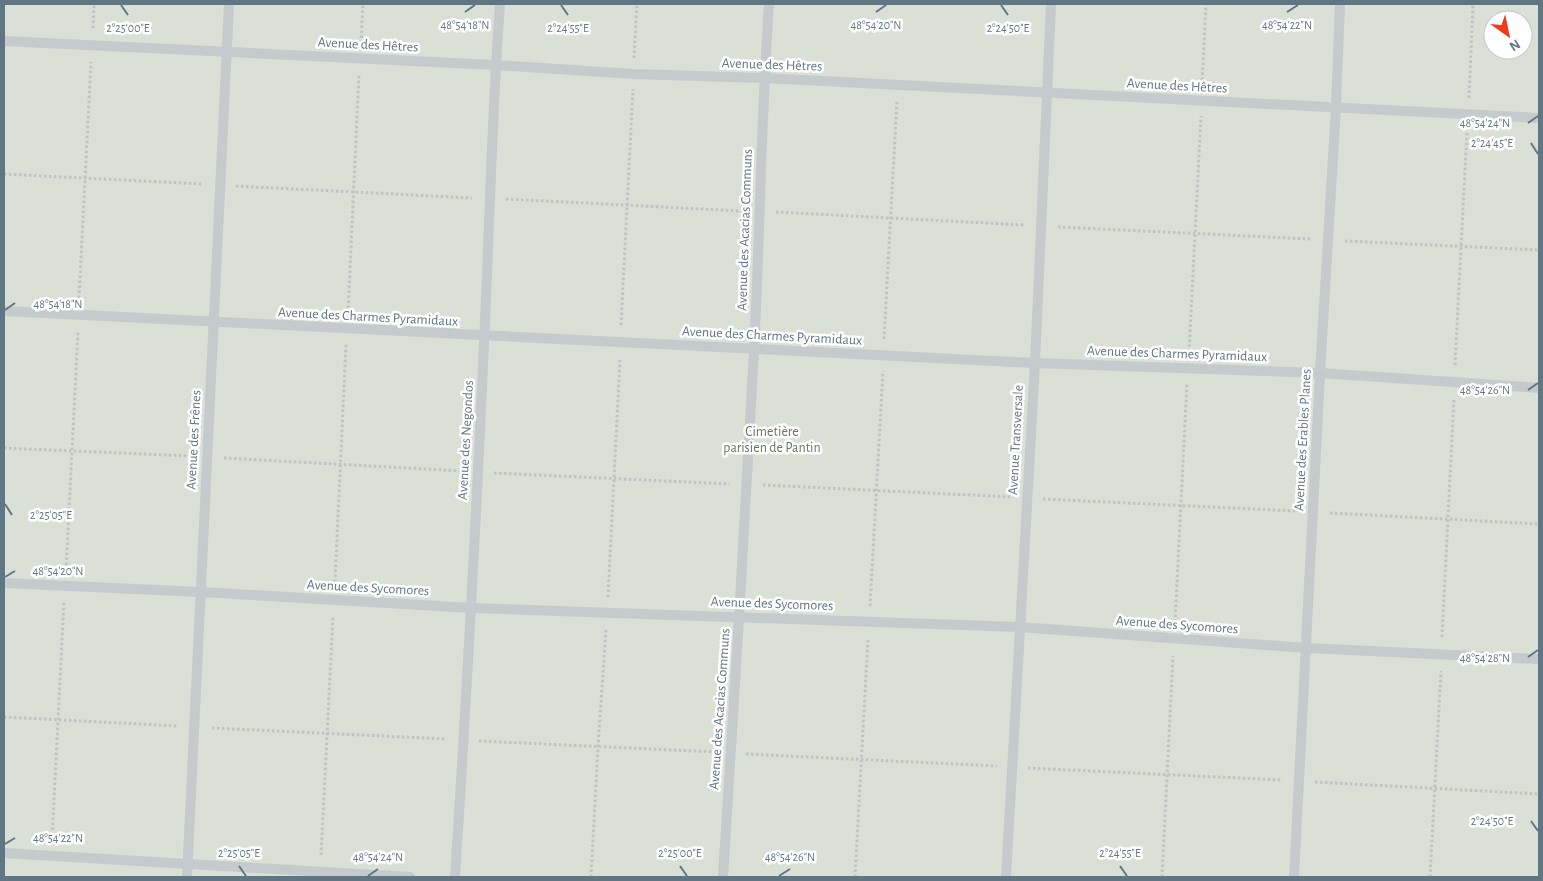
<svg xmlns="http://www.w3.org/2000/svg" width="1543" height="881" viewBox="0 0 1543 881" font-family="'Alegreya Sans',sans-serif">
<style>
.green{fill:#dae0d5;fill-rule:evenodd}
.lines{fill:none;stroke-linecap:round;stroke-linejoin:round}
.path{stroke:#c0c3c5;stroke-width:3;stroke-dasharray:2.5 2.5;stroke-linecap:butt}
.lane{stroke:#c5cacd;stroke-width:10}
.ticks{fill:none;stroke:#607783;stroke-width:2}
.labels{text-anchor:middle;dominant-baseline:central;stroke-width:5;stroke-linejoin:round;paint-order:stroke}
.street-label{font-size:14px;fill:#607783;stroke:#fff}
.park-label{font-size:14px;fill:#677a60;stroke:#fff}
.ticks-label{font-size:12px;text-anchor:middle;fill:#607783;stroke:#fff;stroke-width:5;stroke-linejoin:round;paint-order:stroke}
</style>
<rect width="100%" height="100%" fill="#f8f8f5"/>
<path class="green" d="M4 4H1539V877H4ZM1493 20H1523V50H1493Z"/>
<g class="lines">
<g class="path">
<path d="M93 28 94 4"/>
<path d="M361 43 363 4"/>
<path d="M634 58 637 4"/>
<path d="M1202 85 1206 4"/>
<path d="M1469 98 1473 4"/>
<path d="M4 174 203 184"/>
<path d="M236 186 472 198"/>
<path d="M506 199 742 211"/>
<path d="M776 212 1024 225"/>
<path d="M1058 227 1311 239"/>
<path d="M1345 241 1539 250"/>
<path d="M79 298 91 62"/>
<path d="M348 313 359 74"/>
<path d="M621 325 633 89"/>
<path d="M884 339 897 101"/>
<path d="M1189 352 1201 116"/>
<path d="M1455 365 1467 131"/>
<path d="M4 448 190 456"/>
<path d="M224 458 462 471"/>
<path d="M494 473 730 484"/>
<path d="M763 485 1012 497"/>
<path d="M1043 499 1296 511"/>
<path d="M1330 513 1539 524"/>
<path d="M66 570 78 331"/>
<path d="M335 582 346 344"/>
<path d="M608 597 620 359"/>
<path d="M870 606 883 371"/>
<path d="M1175 622 1187 383"/>
<path d="M1442 637 1454 398"/>
<path d="M4 717 178 726"/>
<path d="M212 728 447 739"/>
<path d="M479 741 715 752"/>
<path d="M746 754 997 766"/>
<path d="M1028 768 1281 780"/>
<path d="M1315 782 1539 794"/>
<path d="M52 840 64 601"/>
<path d="M321 855 333 616"/>
<path d="M591 877 598 747 606 629"/>
<path d="M855 877 868 638"/>
<path d="M1162 877 1173 656"/>
<path d="M1430 877 1441 671"/>
</g>
<g class="lane">
<path d="M4 41 495 65 633 74 764 78 1539 118"/>
<path d="M4 311 1035 363 1320 373 1539 388"/>
<path d="M4 583 201 592 472 608 1019 627 1307 648 1539 659"/>
<path d="M4 853 410 877"/>
<path d="M187 877 229 4"/>
<path d="M455 877C467 691 477 506 485 320 490 215 492 109 500 4"/>
<path d="M723 877C734 702 745 526 754 351 760 235 761 119 769 4"/>
<path d="M1006 877 1035 363 1051 4"/>
<path d="M1294 877 1320 373 1336 107 1340 4"/>
</g>
</g>
<path class="ticks" d="M121 5 128 15M561 5 568 15M1001 5 1008 15M465 12 475 5M876 12 886 5M1287 12 1298 5M1528 123 1538 116M1531 143 1538 154M5 310 15 303M1528 390 1538 383M5 504 12 515M5 577 15 571M1528 657 1538 650M1531 821 1538 831M5 844 15 838M239 866 246 876M680 866 687 876M1120 866 1127 876M368 876 378 869M779 876 790 869"/>
<g class="labels">
<g class="street-label">
<text transform="translate(368 45) rotate(3)">Avenue des Hêtres</text>
<text transform="translate(772 65) rotate(2)">Avenue des Hêtres</text>
<text transform="translate(1177 86) rotate(3)">Avenue des Hêtres</text>
<text transform="translate(745 230) rotate(-88)">Avenue des Acacias Communs</text>
<text transform="translate(368 317) rotate(3)">Avenue des Charmes Pyramidaux</text>
<text transform="translate(772 336) rotate(3)">Avenue des Charmes Pyramidaux</text>
<text transform="translate(1177 354) rotate(2)">Avenue des Charmes Pyramidaux</text>
<text transform="translate(194 440) rotate(-87)">Avenue des Frênes</text>
<text transform="translate(466 440) rotate(-87)">Avenue des Negondos</text>
<text transform="translate(1016 440) rotate(-87)">Avenue Transversale</text>
<text transform="translate(1303 440) rotate(-87)">Avenue des Erables Planes</text>
<text transform="translate(368 588) rotate(3)">Avenue des Sycomores</text>
<text transform="translate(772 604) rotate(2)">Avenue des Sycomores</text>
<text transform="translate(1177 625) rotate(4)">Avenue des Sycomores</text>
<text transform="translate(720 709) rotate(-86)">Avenue des Acacias Communs</text>
</g>
<g class="park-label">
<text x="772" y="432">Cimetière<tspan x="772" dy="16">parisien de Pantin</tspan></text>
</g>
</g>
<g class="ticks-label">
<text x="465" y="29">48°54'18"N</text>
<text x="876" y="29">48°54'20"N</text>
<text x="1287" y="29">48°54'22"N</text>
<text x="128" y="32">2°25'00"E</text>
<text x="568" y="32">2°24'55"E</text>
<text x="1008" y="32">2°24'50"E</text>
<text x="1485" y="127">48°54'24"N</text>
<text x="1492" y="147">2°24'45"E</text>
<text x="58" y="308">48°54'18"N</text>
<text x="1485" y="394">48°54'26"N</text>
<text x="51" y="519">2°25'05"E</text>
<text x="58" y="575">48°54'20"N</text>
<text x="1485" y="662">48°54'28"N</text>
<text x="1492" y="825">2°24'50"E</text>
<text x="58" y="842">48°54'22"N</text>
<text x="239" y="857">2°25'05"E</text>
<text x="680" y="857">2°25'00"E</text>
<text x="1120" y="857">2°24'55"E</text>
<text x="378" y="861">48°54'24"N</text>
<text x="790" y="861">48°54'26"N</text>
</g>
<rect width="1543" height="881" fill="none" stroke="#607783" stroke-width="10"/>
<g transform="translate(1508 35) rotate(147)"><circle r="24" fill="#ffffff" stroke="#bfc9cd"/>
<path d="M0-4L9 19L0 12L-9 19Z" fill="#f2391a"/>
<text y="-8" font-size="14" font-weight="bold" text-anchor="middle" fill="#607783">N</text>
</g>
</svg>
